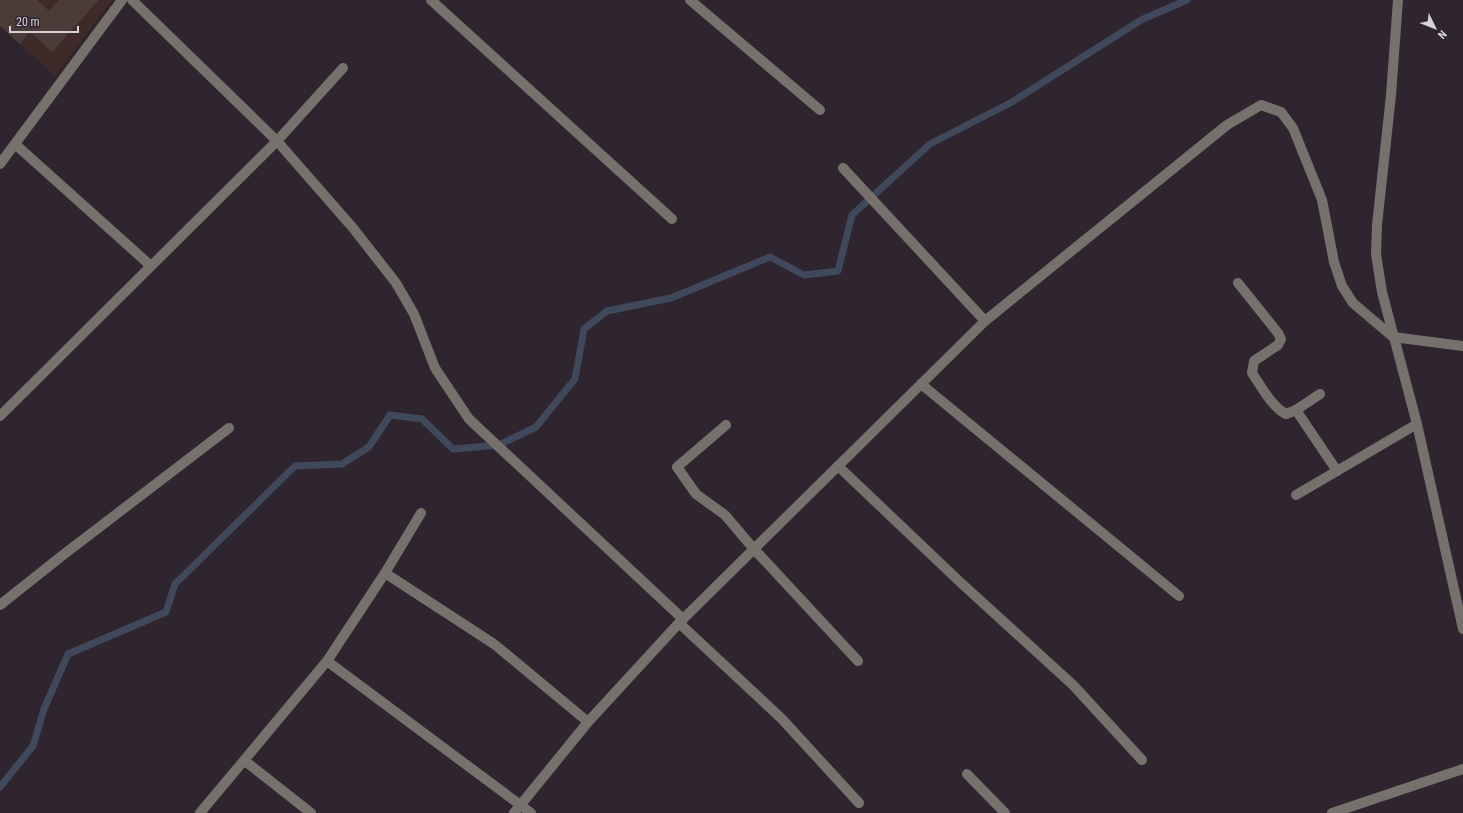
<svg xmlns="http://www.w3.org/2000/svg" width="1463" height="813" viewBox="0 0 1463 813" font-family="'Roboto Condensed',sans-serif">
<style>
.education{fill:#3e2a28}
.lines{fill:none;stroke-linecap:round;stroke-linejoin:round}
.stream{stroke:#40485b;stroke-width:7}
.building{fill:#4b3c3a}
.minor{stroke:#77716d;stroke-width:10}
</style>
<rect width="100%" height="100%" fill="#2e252e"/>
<path class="education" d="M0 0H112L55 76 0 26Z"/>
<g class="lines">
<path class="stream" d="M0 787 33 746 44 709 68 654 166 612 175 584 295 466 342 464 369 447 390 415 422 419 453 449 499 445 536 427 575 379 584 329 607 311 671 298 770 257 804 275 838 271 852 215 930 144 1012 102 1141 20 1187 0"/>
</g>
<path class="building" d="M0 0H37L49 11 59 0H99L52 52 30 32 20 44 0 26Z"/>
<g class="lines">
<g class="minor">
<path d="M132 0 277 141 353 228 396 283 414 314 435 368 469 419 683 619"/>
<path d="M431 0 672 219"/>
<path d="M690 0 820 110"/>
<path d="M1398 0 1391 95 1377 225 1376 254 1382 292 1417 424 1463 629"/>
<path d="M15 144 151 266"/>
<path d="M0 164 122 0"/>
<path d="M843 168 985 321"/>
<path d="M1238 283 1278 333 1281 339 1278 345 1254 361 1252 373C1261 386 1271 406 1286 414L1296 410 1337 471"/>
<path d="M921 384 1179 596"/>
<path d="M1296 410 1320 394"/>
<path d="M0 416 277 141 343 68"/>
<path d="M726 425 677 467 696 494 725 515 753 548 858 661"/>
<path d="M838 466 960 582 1073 685 1142 760"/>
<path d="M1296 495 1417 424"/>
<path d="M385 573 494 644 588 722"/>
<path d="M0 605 63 555 229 428"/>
<path d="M679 623 781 718 859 803"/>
<path d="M327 661 531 813"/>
<path d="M245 761 311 813"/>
<path d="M967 774 1005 813"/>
<path d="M200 813 327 661 385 573 421 513"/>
<path d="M514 813 588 722 679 623 985 321 1227 125 1261 105 1281 112 1293 128 1322 200 1334 262 1342 286 1353 303 1393 337 1463 346"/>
<path d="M1332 813 1463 769"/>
</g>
</g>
<g transform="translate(1435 28) rotate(133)" stroke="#2e252e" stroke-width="3" paint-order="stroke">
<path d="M0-3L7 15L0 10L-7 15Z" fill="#d7d1d7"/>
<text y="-6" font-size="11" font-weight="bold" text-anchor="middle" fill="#d7d1d7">N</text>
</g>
<path d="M10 26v6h68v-6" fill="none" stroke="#d7d1d7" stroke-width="2"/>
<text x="16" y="26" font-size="12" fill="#d7d1d7" stroke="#2e252e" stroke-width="3" paint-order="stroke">20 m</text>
</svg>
